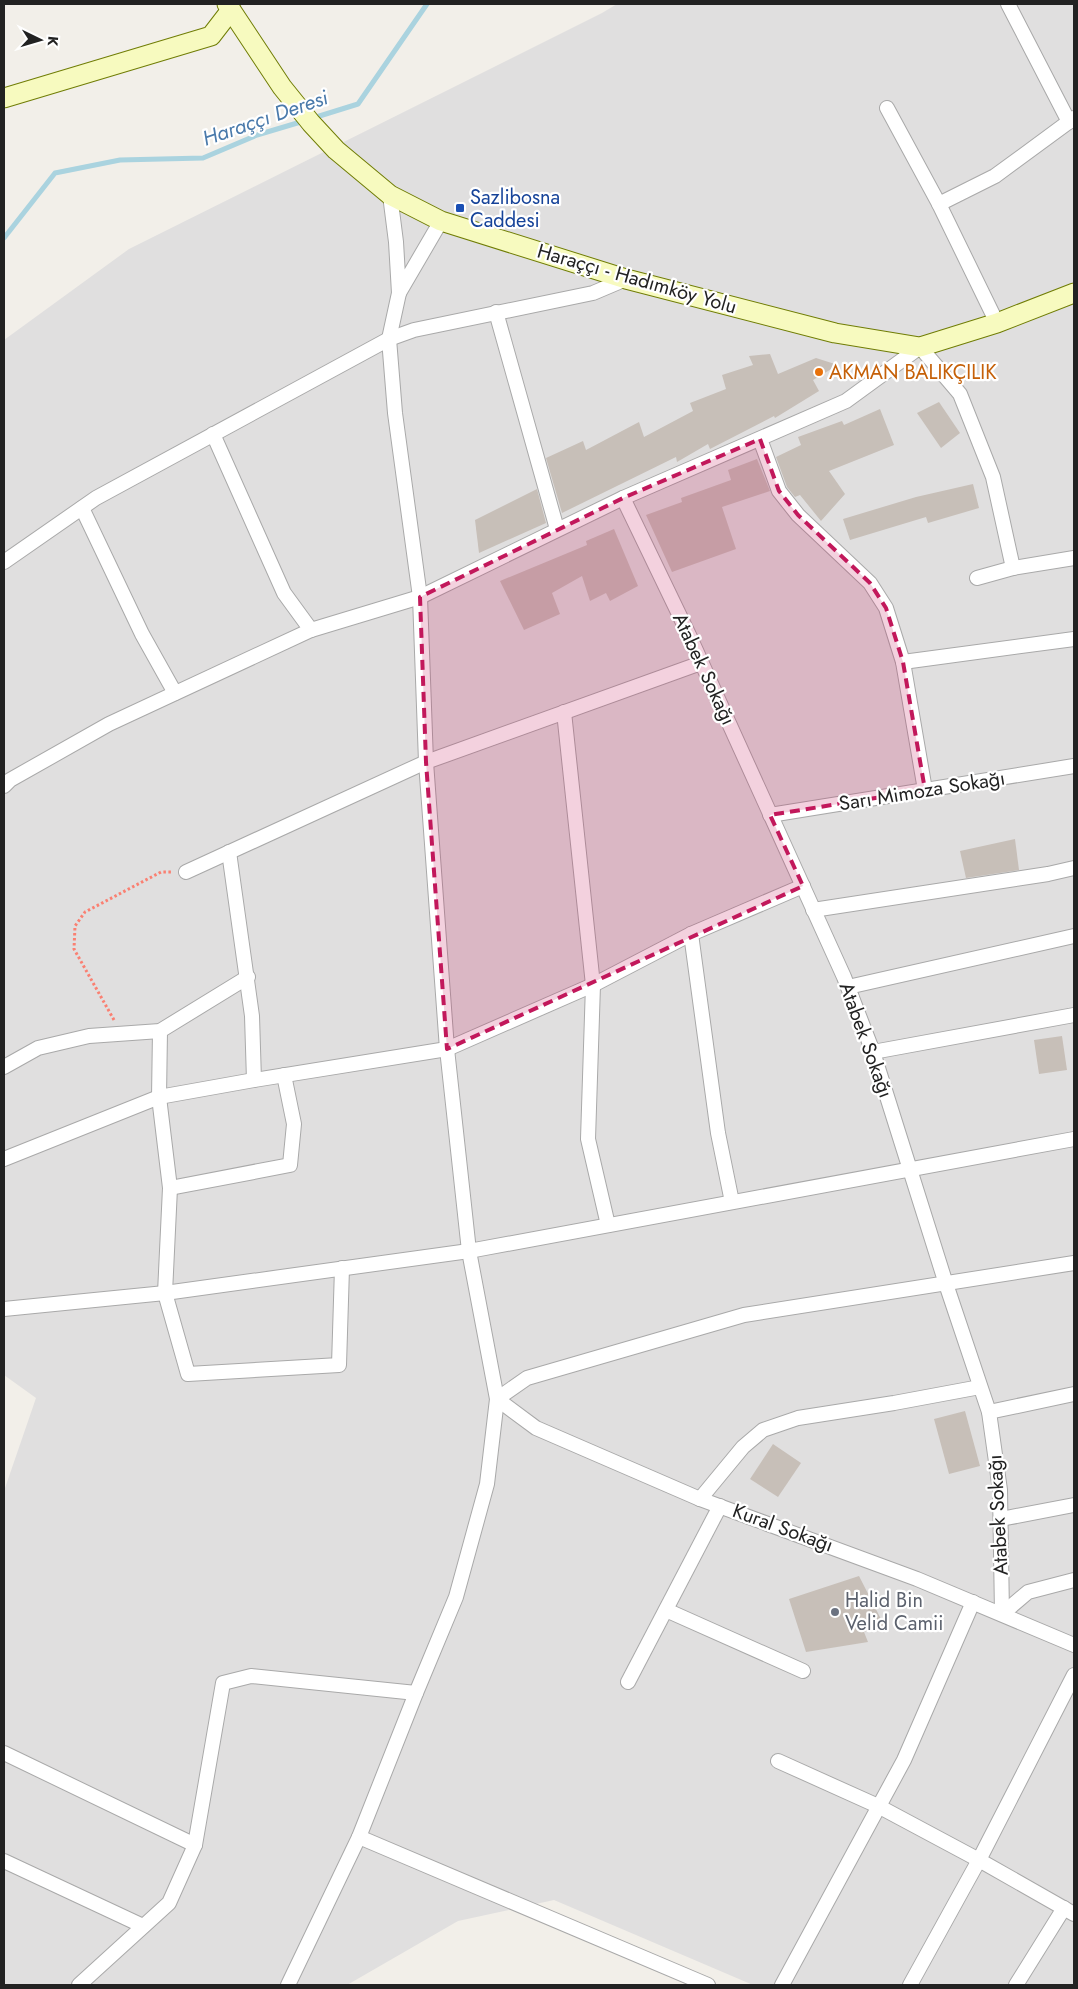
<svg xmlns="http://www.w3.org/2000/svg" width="1078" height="1989" viewBox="0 0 1078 1989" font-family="Jost,sans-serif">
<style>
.residential{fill:#e0dfdf}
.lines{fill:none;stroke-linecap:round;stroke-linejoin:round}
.stream{stroke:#aad3df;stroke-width:5}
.building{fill:#c7bfb8}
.street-casing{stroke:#a9a9a9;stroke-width:16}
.secondary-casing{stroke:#707d05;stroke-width:21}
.path{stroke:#fa8072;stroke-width:3;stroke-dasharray:2.5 2.5;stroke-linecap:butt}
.street{stroke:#fff;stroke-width:14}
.secondary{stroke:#f7fabf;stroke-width:19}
.marked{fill:#c2185b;fill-opacity:0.2;stroke:#c2185b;stroke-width:4;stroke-dasharray:10 6;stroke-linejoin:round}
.transit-dot{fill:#1a4fb4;stroke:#fff;stroke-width:2}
.food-dot{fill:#e8710a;stroke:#fff;stroke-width:2}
.worship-dot{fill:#6b7280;stroke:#fff;stroke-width:2}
.labels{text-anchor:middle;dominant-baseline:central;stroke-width:4.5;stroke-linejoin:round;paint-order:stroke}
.transit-label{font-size:20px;fill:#164399;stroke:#fff;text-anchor:start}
.street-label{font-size:20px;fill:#222;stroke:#fff}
.food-label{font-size:20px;fill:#c56008;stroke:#fff;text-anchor:start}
.worship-label{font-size:20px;fill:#5b616d;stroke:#fff;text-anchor:start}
.water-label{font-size:21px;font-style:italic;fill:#4a7aab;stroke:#fff}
</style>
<rect width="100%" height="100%" fill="#f2efe9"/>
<path class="residential" d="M617 4H1074V1985H753L554 1900 458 1921 347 1985H4V1491L36 1398 4 1375V340L129 249 602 13Z"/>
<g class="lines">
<g class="stream">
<path d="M313 118 358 104 427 4"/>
<path d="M4 238 55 173 120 160 203 158 257 135 304 121"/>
</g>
</g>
<g class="building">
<path d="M770 354 778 374 816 358 838 365 813 380 819 391 775 418 774 416 710 449 708 444 677 462 676 457 562 513 546 458 583 441 586 450 639 422 644 437 693 411 690 403 726 389 722 375 753 365 749 356Z"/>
<path d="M939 402 960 433 941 448 917 413Z"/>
<path d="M880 409 894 445 829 471 845 494 821 521 800 495 795 497 787 487 776 457 801 445 798 437 842 421 844 425Z"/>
<path d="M757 459 770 491 722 507 736 549 672 572 646 515 682 502 681 498 731 480 728 470Z"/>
<path d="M973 484 979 508 928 523 926 517 850 540 843 519 916 497Z"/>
<path d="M537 489 546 523 479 553 475 520Z"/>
<path d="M614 529 638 586 610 601 606 593 590 601 582 576 552 593 560 614 524 630 500 581 587 545 586 541Z"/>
<path d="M1015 839 1019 870 966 878 960 851Z"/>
<path d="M1062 1036 1067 1070 1039 1074 1034 1040Z"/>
<path d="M965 1411 980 1466 949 1474 934 1419Z"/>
<path d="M773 1444 801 1463 778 1497 750 1479Z"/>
<path d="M859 1576 884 1625 864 1632 868 1642 806 1652 789 1599Z"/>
</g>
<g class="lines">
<g class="street-casing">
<g id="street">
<path d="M1008 4 1069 122"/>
<path d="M887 108 939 204 997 323"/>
<path d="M390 195 396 242 399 293 441 221"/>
<path d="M939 204 995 176 1074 118"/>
<path d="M496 312 557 529"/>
<path d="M213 434 284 593 311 630"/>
<path d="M760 439 779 491 798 515 870 583 886 608 903 662 925 790"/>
<path d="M623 498 689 635 844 977 873 1052 946 1284 989 1412 1000 1490 1002 1614"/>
<path d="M82 508 142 634 175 693"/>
<path d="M4 562 96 498 389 339 414 330 593 293 626 279"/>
<path d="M977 578 1013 568 1074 558"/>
<path d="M903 662 1074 639"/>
<path d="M564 712 593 985 588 1139 608 1225"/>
<path d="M4 786 10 780 109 724 311 630 420 597 623 498 846 401 920 347 960 394 993 477 1013 568"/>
<path d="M770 815 1074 766"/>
<path d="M229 852 252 1016 254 1080"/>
<path d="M186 872 426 762 701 663"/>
<path d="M813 910 1048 874 1074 868"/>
<path d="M691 934 718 1133 732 1202"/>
<path d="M848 987 1074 936"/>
<path d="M160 1031 159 1097 170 1188 165 1293 188 1374 339 1365 342 1268"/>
<path d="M873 1052 1074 1015"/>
<path d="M4 1067 38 1048 89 1036 160 1031 248 977"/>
<path d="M4 1159 159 1097 254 1080 447 1049 593 985 691 934 803 886"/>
<path d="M170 1188 290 1165 294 1124 284 1075"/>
<path d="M1074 1263 744 1315 527 1378 497 1399 536 1428 700 1499 917 1579 1074 1645"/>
<path d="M4 1309 165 1293 469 1251 1074 1139"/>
<path d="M989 1412 1074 1394"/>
<path d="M700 1499 743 1447 763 1430 798 1418 894 1403 980 1387"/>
<path d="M1001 1519 1074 1505"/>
<path d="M666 1610 803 1671"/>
<path d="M1002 1614 1028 1592 1074 1580"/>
<path d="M628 1682 720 1506"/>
<path d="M4 1753 195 1845"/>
<path d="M778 1761 878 1806 979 1860 1074 1914"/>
<path d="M359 1837 708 1985"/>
<path d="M4 1861 143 1926"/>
<path d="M79 1985 169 1903 195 1845 223 1683 251 1676 416 1693"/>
<path d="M288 1985 359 1837 416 1693 456 1597 487 1484 497 1399 469 1251 447 1049 426 762 420 597 395 413 389 339 399 293"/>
<path d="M782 1985 904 1760 973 1602"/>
<path d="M910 1985 979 1860 1074 1675"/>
<path d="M1016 1985 1064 1908"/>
</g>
</g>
<g class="secondary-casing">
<g id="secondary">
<path d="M227 4 282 87 311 123 336 150 390 195 441 221 626 279 835 333 920 347 997 323 1074 293"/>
<path d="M4 98 211 36 231 10"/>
</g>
</g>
<path class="path" d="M114 1020 74 949 75 926 85 912 161 872H173"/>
<use href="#street" class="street"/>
<use href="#secondary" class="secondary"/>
</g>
<path class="marked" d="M760 439 779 491 798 515 870 583 886 608 903 662 925 790 770 815 803 886 447 1049 426 762 420 597 623 498Z"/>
<rect class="transit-dot" x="455" y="203" width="10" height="10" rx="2.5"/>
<circle class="food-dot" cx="819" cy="372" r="5"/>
<circle class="worship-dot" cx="835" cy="1612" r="5"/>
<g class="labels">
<g class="transit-label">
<text x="470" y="197">Sazlibosna<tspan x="470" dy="23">Caddesi</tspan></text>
</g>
<g class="street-label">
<text transform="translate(637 279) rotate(16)">Haraççı - Hadımköy Yolu</text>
<text transform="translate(704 669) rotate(65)">Atabek Sokağı</text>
<text transform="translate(922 791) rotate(-9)">Sarı Mimoza Sokağı</text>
<text transform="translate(866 1040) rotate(70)">Atabek Sokağı</text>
<text transform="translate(998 1515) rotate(-93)">Atabek Sokağı</text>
<text transform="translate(783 1528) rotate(20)">Kural Sokağı</text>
</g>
<g class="food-label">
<text x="829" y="372">AKMAN BALIKÇILIK</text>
</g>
<g class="worship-label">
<text x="845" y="1600">Halid Bin<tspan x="845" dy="23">Velid Camii</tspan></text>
</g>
<g class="water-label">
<text transform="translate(265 118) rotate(-19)">Haraççı Deresi</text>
</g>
</g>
<rect width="1078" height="1989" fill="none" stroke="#222222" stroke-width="10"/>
<g transform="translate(40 40) rotate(95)" stroke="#ffffff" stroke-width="4" paint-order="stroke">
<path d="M0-4L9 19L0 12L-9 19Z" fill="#222222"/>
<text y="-8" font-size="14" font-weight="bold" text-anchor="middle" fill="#222222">K</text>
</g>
</svg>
